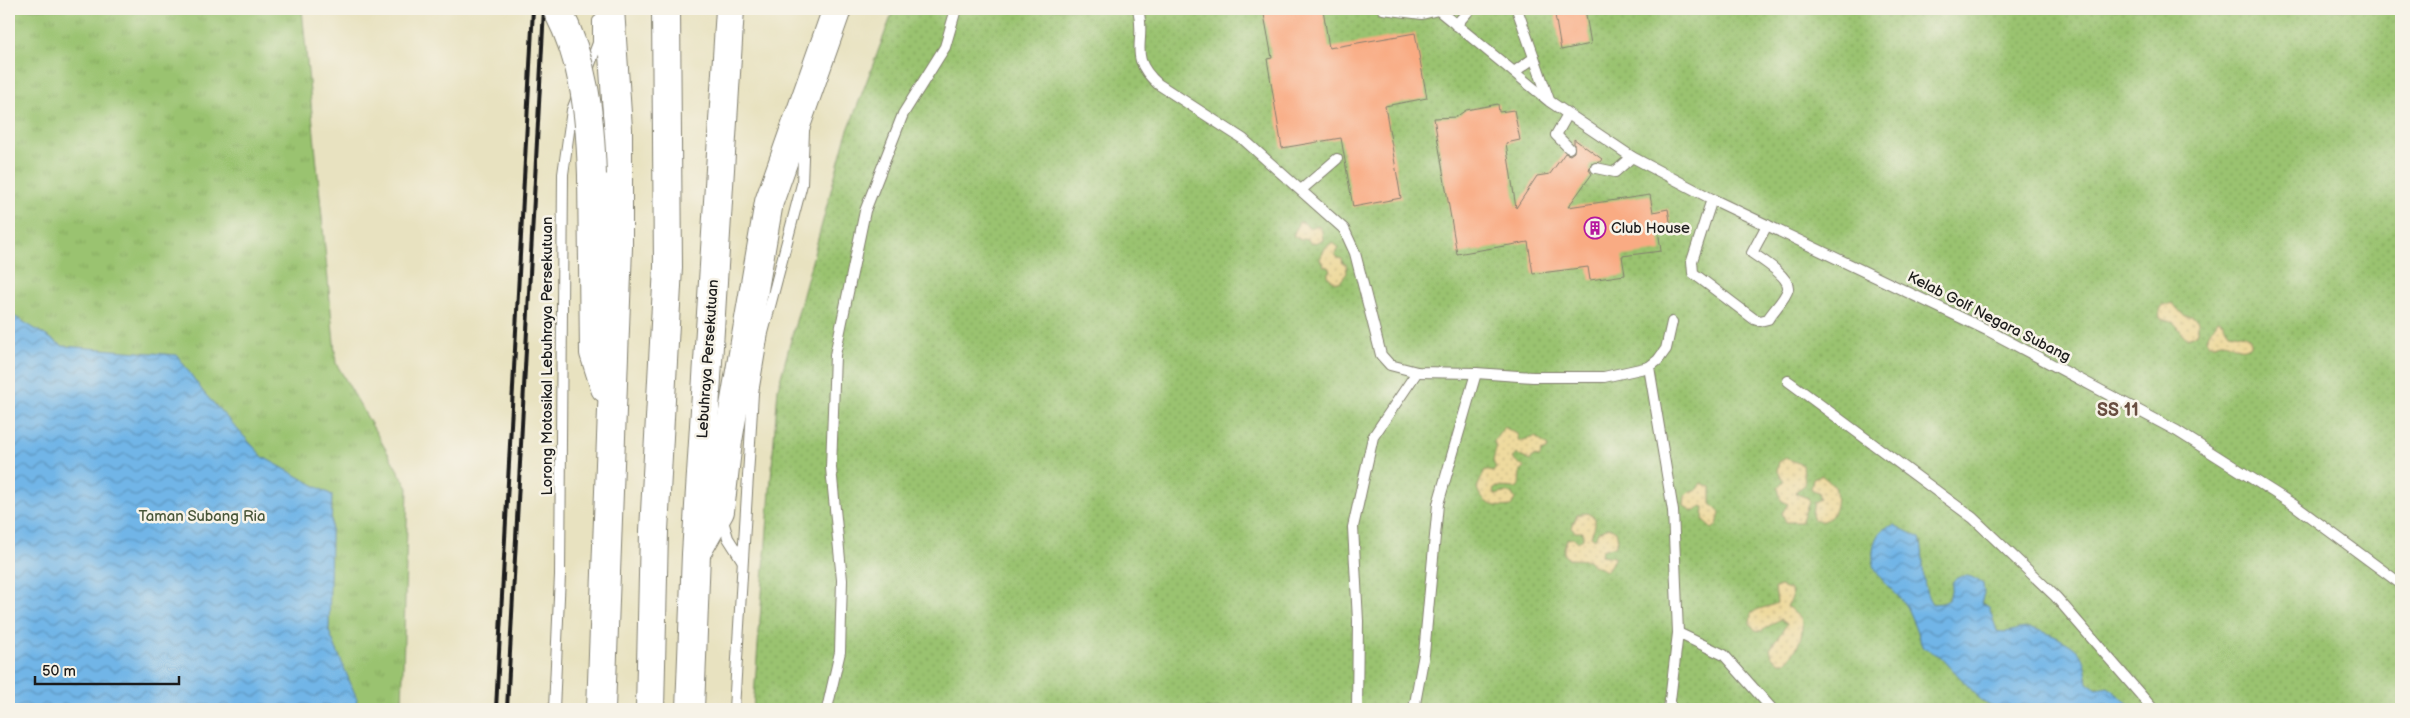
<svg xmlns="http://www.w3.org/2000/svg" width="2410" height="718" viewBox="0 0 2410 718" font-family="'Balsamiq Sans',sans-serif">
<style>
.grass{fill:url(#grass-dots);stroke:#5b7046}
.sand{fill:url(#sand-dots);stroke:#857b5d}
.park{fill:url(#park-tufts);stroke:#5b7046}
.water{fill:url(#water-waves);stroke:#466882}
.building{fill:#f9ab83}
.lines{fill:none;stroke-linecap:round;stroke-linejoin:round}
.service-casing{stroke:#827f6e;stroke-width:12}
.trunk-casing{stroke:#827f6e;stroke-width:30}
.service{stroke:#fff;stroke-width:10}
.trunk{stroke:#fff;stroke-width:28}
.rail{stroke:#1c1c1c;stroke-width:4}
.trunk-bridge-casing{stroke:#827f6e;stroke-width:30;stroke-linecap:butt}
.trunk-bridge{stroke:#fff;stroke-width:28}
.labels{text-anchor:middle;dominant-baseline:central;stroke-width:5;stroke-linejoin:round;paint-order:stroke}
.poi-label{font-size:15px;fill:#1c1c1c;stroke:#f7f3e8;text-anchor:start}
.street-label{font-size:15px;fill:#1c1c1c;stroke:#f7f3e8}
.park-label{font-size:15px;fill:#485639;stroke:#f7f3e8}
.quarter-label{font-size:18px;font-weight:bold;fill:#694e40;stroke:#f7f3e8}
</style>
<defs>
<pattern id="grass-dots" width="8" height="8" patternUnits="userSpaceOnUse" patternTransform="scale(1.25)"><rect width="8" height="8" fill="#9ac36f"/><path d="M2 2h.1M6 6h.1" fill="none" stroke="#84a760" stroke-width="1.8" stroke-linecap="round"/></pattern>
<pattern id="sand-dots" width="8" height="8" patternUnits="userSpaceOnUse" patternTransform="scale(1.25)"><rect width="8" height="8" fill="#eeda9e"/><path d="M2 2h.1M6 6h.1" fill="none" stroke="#ccba88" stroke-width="1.8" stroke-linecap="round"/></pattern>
<pattern id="park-tufts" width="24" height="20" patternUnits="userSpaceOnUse" patternTransform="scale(1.25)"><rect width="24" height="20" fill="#9ac36f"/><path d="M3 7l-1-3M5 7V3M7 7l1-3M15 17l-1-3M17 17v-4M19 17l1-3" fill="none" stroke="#84a760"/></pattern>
<pattern id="water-waves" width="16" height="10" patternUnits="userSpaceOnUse" patternTransform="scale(1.25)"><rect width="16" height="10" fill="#71b5e7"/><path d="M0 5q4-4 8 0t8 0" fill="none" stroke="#5c92ba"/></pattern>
</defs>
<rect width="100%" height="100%" fill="#f7f3e8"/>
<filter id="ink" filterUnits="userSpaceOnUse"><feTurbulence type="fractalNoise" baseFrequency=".02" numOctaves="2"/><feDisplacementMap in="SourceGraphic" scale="10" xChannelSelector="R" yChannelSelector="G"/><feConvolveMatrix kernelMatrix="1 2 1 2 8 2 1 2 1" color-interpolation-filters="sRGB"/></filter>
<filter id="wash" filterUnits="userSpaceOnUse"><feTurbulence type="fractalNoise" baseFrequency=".0096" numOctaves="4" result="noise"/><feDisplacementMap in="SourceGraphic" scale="20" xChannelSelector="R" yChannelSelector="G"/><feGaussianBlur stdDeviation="1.12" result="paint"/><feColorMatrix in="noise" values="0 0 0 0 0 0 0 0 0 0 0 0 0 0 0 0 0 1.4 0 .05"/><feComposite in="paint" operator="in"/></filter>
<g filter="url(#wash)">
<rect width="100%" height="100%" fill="#e8e2c0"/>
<path class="grass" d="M894 9H2401V709H753L778 388 845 138Z"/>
<g class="sand">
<path d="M1299 222H1303L1309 228 1318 225 1322 231 1323 240 1311 244 1307 238 1301 240 1293 236Z"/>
<path d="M1333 242 1338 248 1335 254 1338 258 1342 259 1343 264H1346L1347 273 1340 282H1335L1328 277V272L1331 271 1330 268 1324 266 1320 259 1325 248Z"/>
<path d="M2173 304 2184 316H2192L2198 321V332C2183 344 2184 333 2176 325 2171 320 2165 321 2160 318L2159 310 2162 305Z"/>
<path d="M2217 320 2222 322 2229 332 2245 335 2250 338V345C2238 354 2233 342 2222 342 2217 342 2216 345 2210 344L2207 340 2209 333Z"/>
<path d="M1504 427 1517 434 1519 441 1535 437 1548 446 1547 450 1541 452 1540 457 1533 456 1530 461 1517 454 1512 458 1525 468 1520 472 1519 485 1516 488 1497 487 1493 490 1496 495 1507 492 1512 494 1515 499 1511 506C1494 508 1482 504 1477 488L1485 470 1493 472 1496 468 1493 461 1496 449 1494 441Z"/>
<path d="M1786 458 1803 465 1805 485 1796 491 1797 494 1808 498 1809 502 1801 522H1786L1782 513 1788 504 1781 500 1778 488 1784 481 1777 470 1779 462Z"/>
<path d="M1821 475 1835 486C1839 500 1836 527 1814 520L1812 514 1814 502 1820 499 1818 492 1811 489 1813 478Z"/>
<path d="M1701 483 1711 487V504L1720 513 1717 525 1712 529 1703 521 1704 507 1701 506 1696 511H1690L1684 505 1685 496 1690 491H1696Z"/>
<path d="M1587 513 1595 518V525L1591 536 1595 539 1598 532 1609 527 1616 531 1618 540 1615 546 1602 550 1601 555 1615 557 1607 571 1593 565 1589 560 1569 559 1564 555V548L1567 539 1574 538 1578 542 1583 538V532H1575L1572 527 1577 515Z"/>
<path d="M1780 586 1791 590 1792 598 1787 606 1801 619C1805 635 1797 651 1785 662H1779L1772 657 1770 649 1787 624 1780 619 1761 631 1755 630 1750 623 1751 614C1758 607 1768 608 1777 603L1775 588Z"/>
</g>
<path class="park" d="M9 9H302L336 363 408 488 402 709H9Z"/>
<g class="water">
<path d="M9 313 63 346 177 355 204 393 263 457 332 495 329 631 357 699 355 709H9Z"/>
<path d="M1894 525 1920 538C1926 560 1919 584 1932 604L1943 603 1949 600 1953 581C1964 572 1972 576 1983 584L1984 593 1981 603 1989 607 1997 631C2009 634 2016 628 2028 628 2037 628 2046 633 2054 636 2081 649 2084 654 2088 683L2097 689 2108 687 2135 709H1996L1983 702 1940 656 1923 648C1917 635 1913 620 1907 608 1893 584 1867 579 1874 545 1877 533 1882 528 1894 525Z"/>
</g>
<g id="blocks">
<g class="building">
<path d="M1263 9H1323L1329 48 1415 33 1427 98 1385 106 1401 198 1353 207 1341 138 1282 148 1267 59 1272 58Z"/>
<path d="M1554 9H1585L1591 44 1561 50Z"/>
<path d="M1498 104 1499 112 1514 110 1520 140 1506 143 1516 208 1537 176 1550 174 1565 153 1570 155 1574 152V139L1602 159 1600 162 1591 164 1589 170 1592 174 1568 207 1650 195 1653 212 1668 209 1671 227 1658 229 1661 251 1622 256 1625 275 1590 280 1588 267 1533 274 1528 242 1457 254 1434 118 1456 117 1466 110Z"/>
</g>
</g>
</g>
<g filter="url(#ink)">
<use href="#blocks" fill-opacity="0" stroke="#827f6e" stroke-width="1"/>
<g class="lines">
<g class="service-casing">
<g id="service">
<path d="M1138 9C1147 43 1126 55 1158 84L1243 139 1344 229 1355 253 1381 355 1390 365 1417 372 1476 373 1533 377H1604L1649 367 1658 360 1666 349 1672 322"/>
<path d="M1383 9 1422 14 1438 10"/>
<path d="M1437 9 1549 101 1632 157 1712 199 1989 331 2177 431 2294 505 2401 584"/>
<path d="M1517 9 1549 100"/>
<path d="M1456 25 1470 9"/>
<path d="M587 72 598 43V21"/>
<path d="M1514 72 1534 58"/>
<path d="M1568 114 1556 135 1569 148"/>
<path d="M1596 168 1615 172 1632 157"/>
<path d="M1301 190 1337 159"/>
<path d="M1712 199 1692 261 1693 273 1754 319 1760 321 1768 319C1773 311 1786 298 1788 289 1790 277 1761 259 1752 253L1767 225"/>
<path d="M1649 367 1673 511 1678 633 1669 709"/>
<path d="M1788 381 1973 518 2056 597 2153 709"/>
<path d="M722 517 728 538 742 560"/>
<path d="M1678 633 1724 655 1772 709"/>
<path d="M554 709 560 575 563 174 572 110 577 97"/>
<path d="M734 709 753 393 763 333 802 184 804 131"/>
<path d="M827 709 840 652 842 580 831 468 835 355 865 211 903 114 945 47 956 9"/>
<path d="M1357 709 1358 621 1353 527 1373 437 1417 372"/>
<path d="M1414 709 1424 654 1438 504 1476 373"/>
</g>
</g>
<g class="trunk-casing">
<g id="trunk">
<path d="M592 175 594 353 605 388"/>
<path d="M699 548 720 511 728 441 769 202 837 9"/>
<path d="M601 709 618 247V129L610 9"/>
<path d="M650 709 654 531 668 267 666 9"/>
<path d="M690 709 696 554 730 9"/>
</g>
</g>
<use href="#service" class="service"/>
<use href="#trunk" class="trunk"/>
<g class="rail">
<path d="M496 709 533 9"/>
<path d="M507 709 544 9"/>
</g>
<g class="trunk-bridge-casing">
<path id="trunk-bridge" d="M557 9C585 63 590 115 592 175"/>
</g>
<use href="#trunk-bridge" class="trunk-bridge"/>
</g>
</g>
<defs>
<g id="building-ring" transform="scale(1.125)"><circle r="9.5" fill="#f7f3e8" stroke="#b5179e" stroke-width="1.5"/><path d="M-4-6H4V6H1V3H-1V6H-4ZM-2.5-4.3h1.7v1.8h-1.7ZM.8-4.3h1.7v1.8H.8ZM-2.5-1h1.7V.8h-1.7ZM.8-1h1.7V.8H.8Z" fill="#b5179e"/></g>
</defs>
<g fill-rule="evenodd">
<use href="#building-ring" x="1595" y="228"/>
</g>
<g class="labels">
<g class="poi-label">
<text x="1611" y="228">Club House</text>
</g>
<g class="street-label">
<text transform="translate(1989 317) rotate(27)">Kelab Golf Negara Subang</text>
<text transform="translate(547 356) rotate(-90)">Lorong Motosikal Lebuhraya Persekutuan</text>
<text transform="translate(708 359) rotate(-86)">Lebuhraya Persekutuan</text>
</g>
<g class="park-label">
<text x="202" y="516">Taman Subang Ria</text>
</g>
<g class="quarter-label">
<text x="2118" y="410">SS 11</text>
</g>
</g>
<rect width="2410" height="718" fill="none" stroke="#f7f3e8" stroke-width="30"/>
<path d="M35 676v8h144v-8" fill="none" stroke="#1c1c1c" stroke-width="2.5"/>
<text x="42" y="676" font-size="15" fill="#1c1c1c" stroke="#f7f3e8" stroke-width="4" paint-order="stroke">50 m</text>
</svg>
